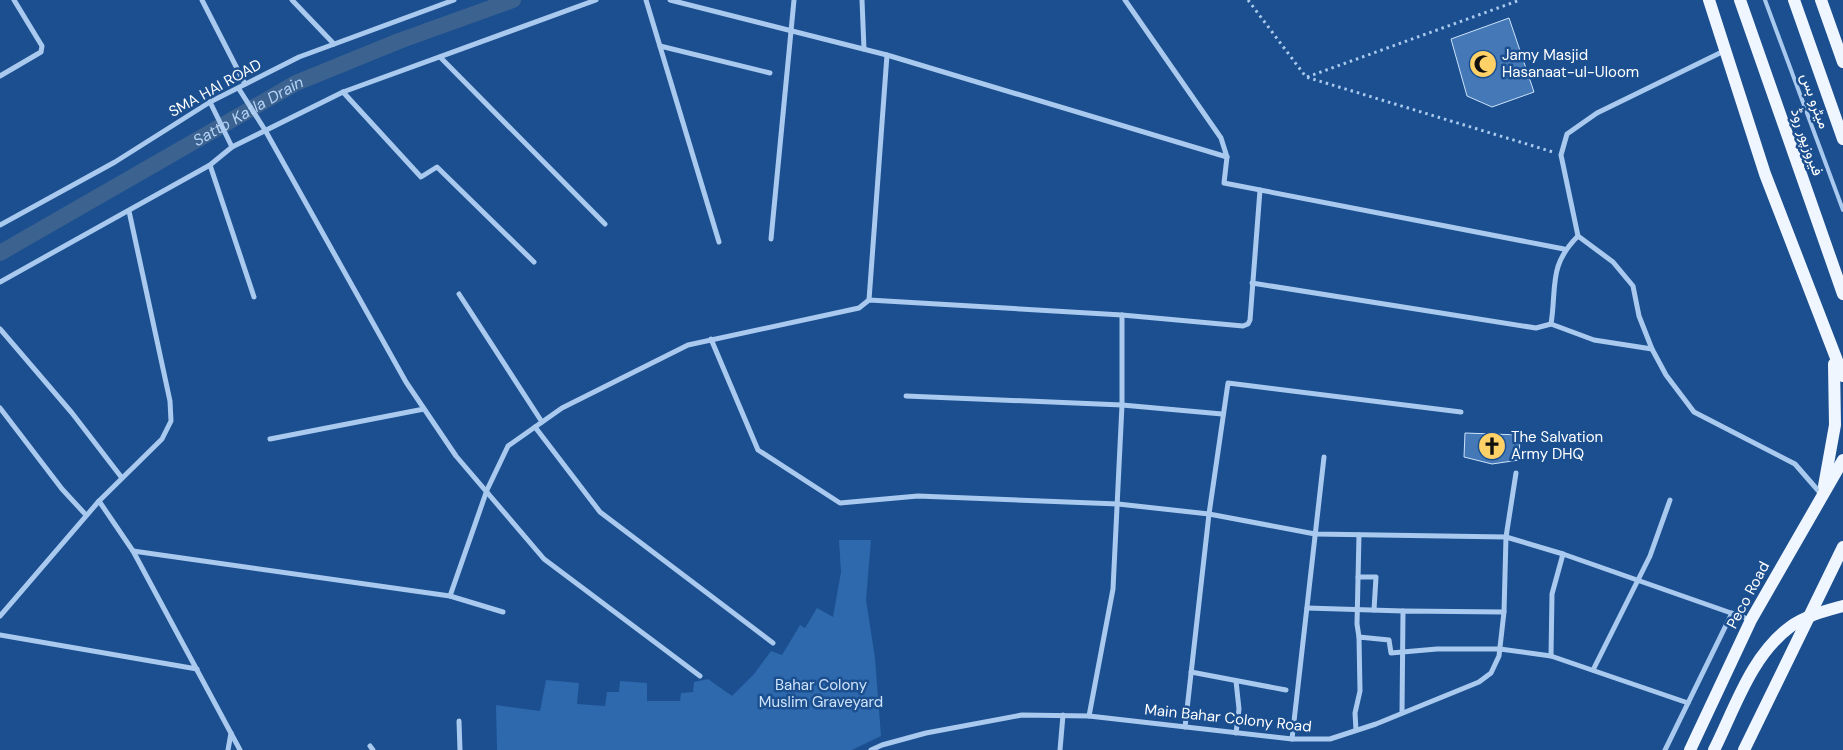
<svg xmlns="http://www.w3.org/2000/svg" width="1843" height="750" viewBox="0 0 1843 750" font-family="'DM Sans',Vazirmatn,sans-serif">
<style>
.green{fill:#2e69ad}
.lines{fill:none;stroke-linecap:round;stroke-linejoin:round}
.canal{stroke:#3c6290;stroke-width:16}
.building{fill:#4478b7;stroke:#cfe3fa}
.path{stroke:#a9c9ee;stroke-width:3;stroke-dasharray:2.5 4;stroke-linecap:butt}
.lane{stroke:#a9c9ee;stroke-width:4}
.street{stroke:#a9c9ee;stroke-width:5}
.primary{stroke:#f0f6ff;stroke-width:12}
.labels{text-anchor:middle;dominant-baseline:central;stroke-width:5;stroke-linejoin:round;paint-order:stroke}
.poi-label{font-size:15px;fill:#fff;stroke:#1b4f8f;text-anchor:start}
.street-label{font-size:15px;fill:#fff;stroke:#1b4f8f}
.park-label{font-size:15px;fill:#cfe3fa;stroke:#1b4f8f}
.water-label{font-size:16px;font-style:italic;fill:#b5d3f5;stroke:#1b4f8f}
</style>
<rect width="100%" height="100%" fill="#1b4f8f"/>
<path class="green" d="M839 540H871L866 600 875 658 881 736 852 750H497L496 705 540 711 546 680 579 683 577 704 605 706 607 692H619L620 681 647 683V701H680L681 693 693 692 694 682 708 679 732 696 754 674 771 651 782 655 800 625 805 628 817 608 833 617 841 572Z"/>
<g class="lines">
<path class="canal" id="s1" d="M0 253 296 83 399 41 513 0"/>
</g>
<g class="building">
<path d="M1509 18 1534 92 1492 107 1467 96 1451 39Z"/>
<path d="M1465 433 1520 435 1519 460 1492 464 1464 457Z"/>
</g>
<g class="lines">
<g class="path">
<path d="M1248 0 1306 77 1553 152"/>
<path d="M1307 77 1520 0"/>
</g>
<path class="lane" d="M1765 0 1843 210"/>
<g class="street">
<path d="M202 0 245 84"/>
<path d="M292 0 334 44"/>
<path d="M646 0 719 242"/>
<path d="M670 0 887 55 1227 157"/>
<path d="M862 0 864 49"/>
<path d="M1125 0 1221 138 1227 157 1224 183 1564 249"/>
<path d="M660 46 770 73"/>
<path d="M1724 51 1597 113 1567 134 1561 155 1578 236 1613 262 1633 286 1639 316 1652 349 1666 375 1694 412 1795 464 1822 495"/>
<path d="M441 58 605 224"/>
<path d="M0 76 41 52 42 46 14 0"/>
<path d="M239 89 265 130 406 382 456 456 544 559 700 676"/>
<path d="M343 92 421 177 437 167 534 262"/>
<path d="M210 102 232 147"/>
<path d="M210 165 254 297"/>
<path d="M0 225 115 162 210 102 299 57 454 0"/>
<path d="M1578 236C1548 266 1557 286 1551 324L1594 340 1652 349"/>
<path d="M771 239 794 0"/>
<path d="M0 282 210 165 232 147 343 92 596 0"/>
<path d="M1252 283 1536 328 1551 324"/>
<path d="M459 294 542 422"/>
<path d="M869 300 887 55"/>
<path d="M0 329 72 413 122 478"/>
<path d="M711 339 758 450 840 503 918 496 1118 504 1209 514 1315 534 1506 537 1563 554 1751 620"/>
<path d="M906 396 1122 405 1222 414"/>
<path d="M0 408 62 489 86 515"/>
<path d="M535 427 600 512 773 643"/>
<path d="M270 439 424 409"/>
<path d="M99 501 133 551 240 750"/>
<path d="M1359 535 1357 624 1359 637"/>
<path d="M133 551 450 596 503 612"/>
<path d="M1358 577H1376L1374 610"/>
<path d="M450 596 487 490 508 446 562 408 688 345 859 308 869 300 1122 315 1243 326 1248 324 1250 320 1260 190"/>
<path d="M1307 608 1403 611"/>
<path d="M0 616 99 501 162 439 171 421 170 401 129 211"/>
<path d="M0 635 197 669"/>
<path d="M1551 656 1552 594 1563 554"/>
<path d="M1593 670 1650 556 1670 500"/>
<path d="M1191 672 1286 690"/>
<path d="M1236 681 1239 709 1236 733"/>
<path d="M1402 713 1403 611 1504 612"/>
<path d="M1089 716 1113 589 1122 405V315"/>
<path d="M459 721 460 750"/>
<path d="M1185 727 1209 514 1228 383 1461 412"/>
<path d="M1356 730 1355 713 1360 691 1359 637 1389 640 1391 653 1437 649H1500L1551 656 1688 703"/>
<path d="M1292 739 1324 457"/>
<path d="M370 746 373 750"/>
<path d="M228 750 231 733"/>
<path d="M871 750 882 745 926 733 1022 715 1089 716 1292 739H1330L1376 724 1479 682 1491 673 1499 656 1504 612 1506 537 1516 473"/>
<path d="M1060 750 1063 715"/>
<path d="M1665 750 1732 613"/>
</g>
<g class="primary">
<path d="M1709 0 1765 174 1843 376"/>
<path d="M1740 0 1843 294"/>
<path d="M1794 0 1843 139"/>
<path d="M1821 0 1843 62"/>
<path d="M1824 486 1835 425 1834 364"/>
<path d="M1690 750 1751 620 1843 460"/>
<path d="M1714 750C1735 708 1751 656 1790 627 1805 616 1825 611 1843 606"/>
<path d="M1744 750 1843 547"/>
</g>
</g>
<defs>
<g id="mosque-disc" transform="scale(1.4375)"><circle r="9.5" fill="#ffd166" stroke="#1b4f8f"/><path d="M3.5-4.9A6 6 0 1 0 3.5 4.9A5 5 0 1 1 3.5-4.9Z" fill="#111"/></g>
<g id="church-disc" transform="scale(1.4375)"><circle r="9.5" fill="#ffd166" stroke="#1b4f8f"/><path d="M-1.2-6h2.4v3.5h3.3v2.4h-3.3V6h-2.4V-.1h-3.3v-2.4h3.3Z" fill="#111"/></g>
</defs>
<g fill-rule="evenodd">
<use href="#mosque-disc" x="1483" y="64"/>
<use href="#church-disc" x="1492" y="446"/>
</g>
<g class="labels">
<g class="poi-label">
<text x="1502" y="55">Jamy Masjid<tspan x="1502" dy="17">Hasanaat-ul-Uloom</tspan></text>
<text x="1511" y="437">The Salvation<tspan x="1511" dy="17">Army DHQ</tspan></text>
</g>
<g class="street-label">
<text transform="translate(215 88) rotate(-29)">SMA HAI ROAD</text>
<text transform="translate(1815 101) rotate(70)">میٹرو بس</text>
<text transform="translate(1807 142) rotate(71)">فیروزپور روڈ</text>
<text transform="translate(1748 595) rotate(-62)">Peco Road</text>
<text transform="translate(1228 718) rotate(6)">Main Bahar Colony Road</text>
</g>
<g class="park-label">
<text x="821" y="685">Bahar Colony<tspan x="821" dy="17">Muslim Graveyard</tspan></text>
</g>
<g class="water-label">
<text stroke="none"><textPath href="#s1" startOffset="286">Satto Katla Drain</textPath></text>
</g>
</g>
</svg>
